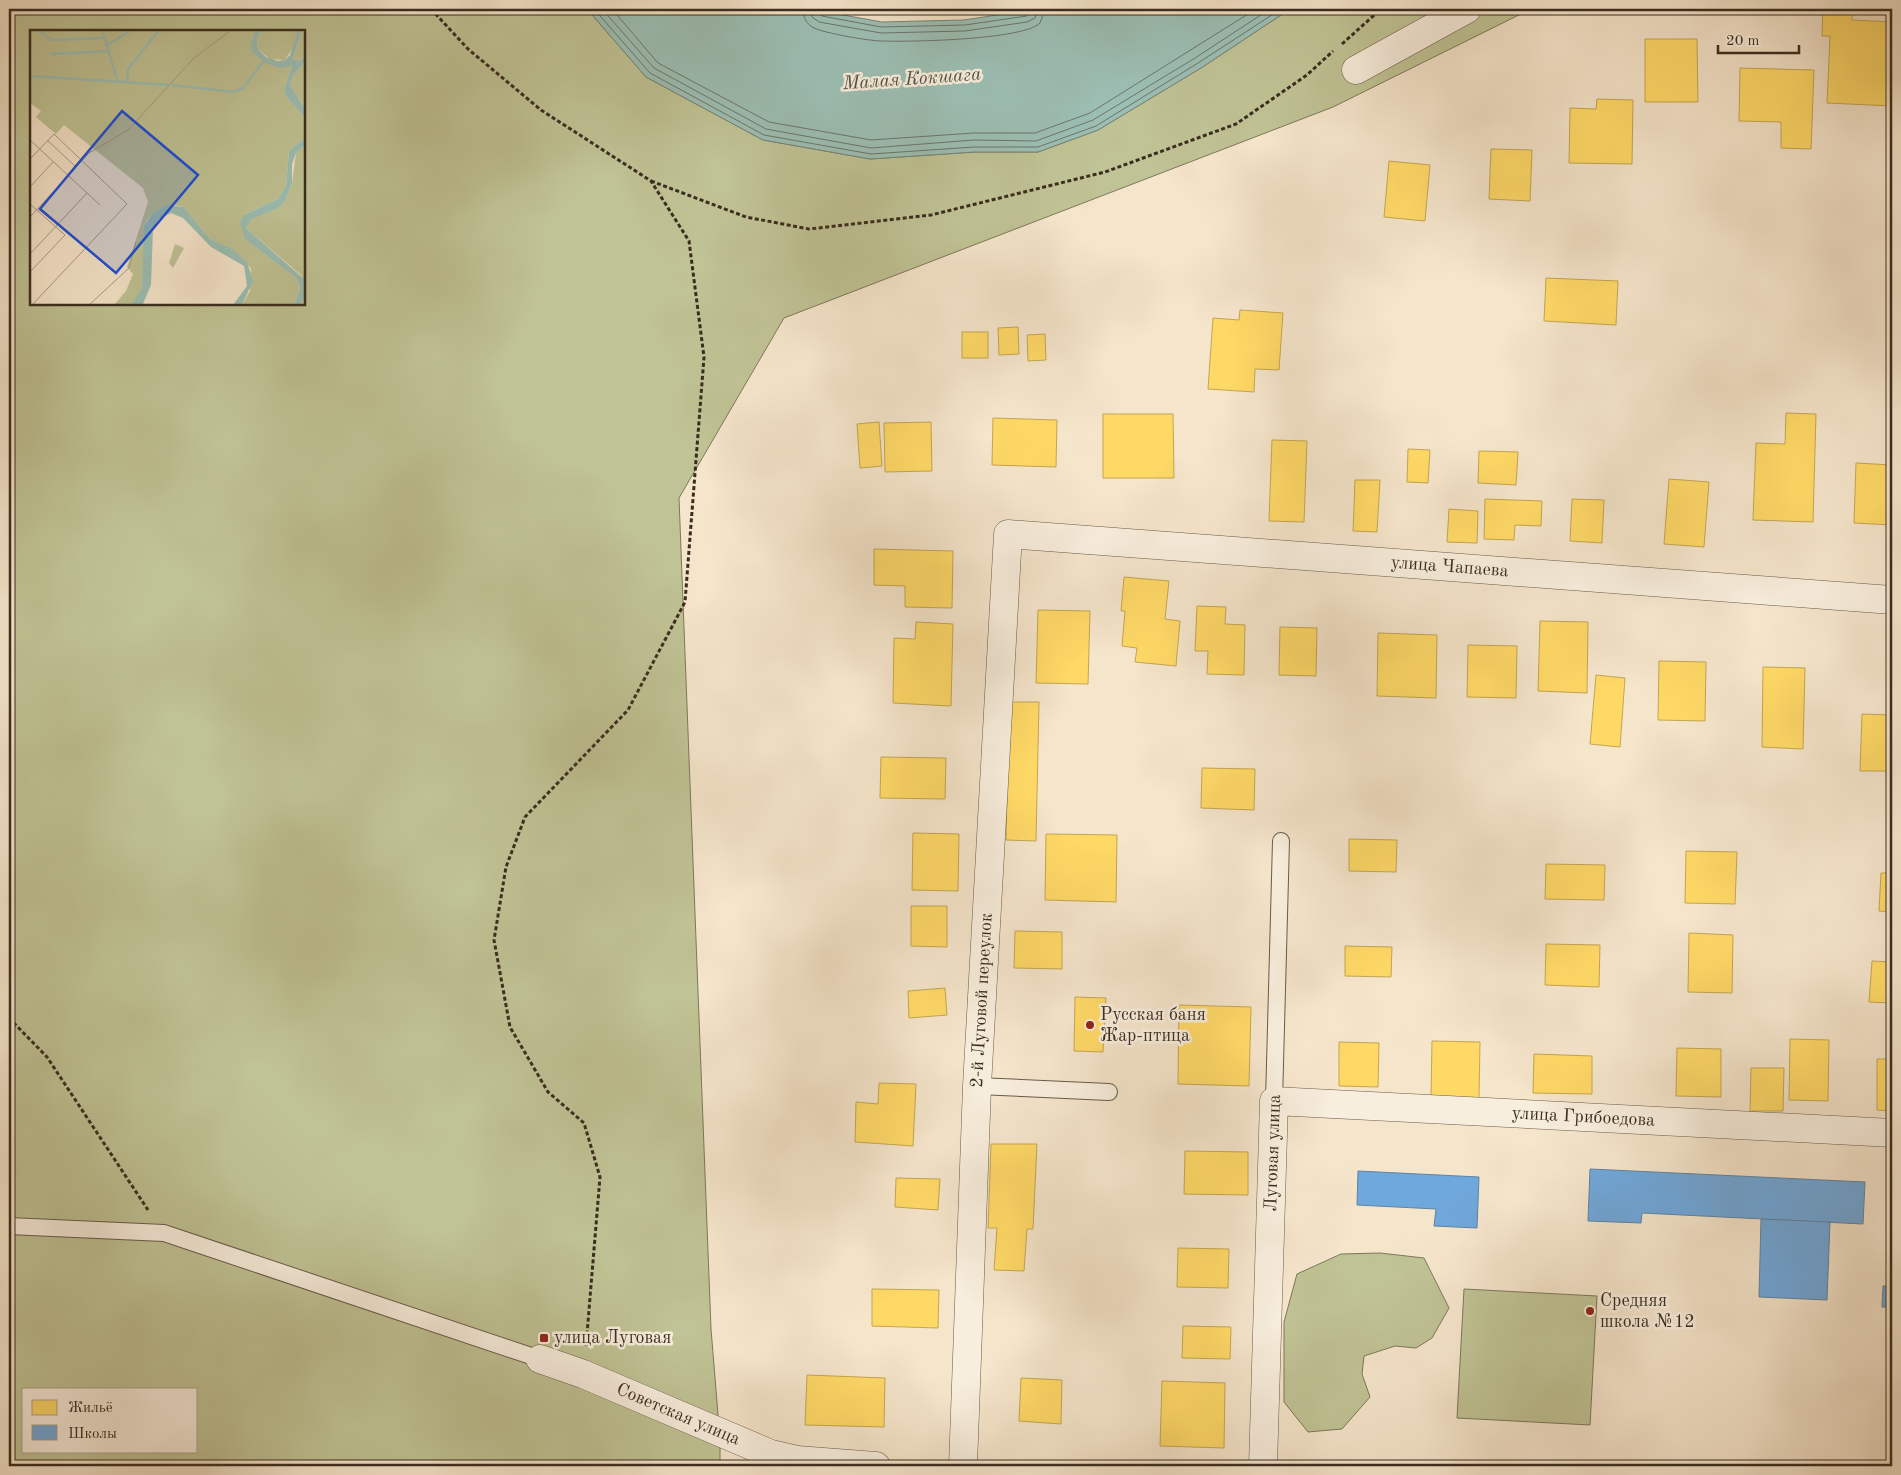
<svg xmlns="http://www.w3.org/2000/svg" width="1901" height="1475" viewBox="0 0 1901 1475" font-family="'Old Standard TT',serif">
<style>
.green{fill:#c0c395;stroke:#7d785a;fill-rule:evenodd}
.water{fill:#9cbfb4;stroke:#758578}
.homes{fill:#ffd966;stroke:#c4a551}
.schools{fill:#6fa8dc;stroke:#5f83a3}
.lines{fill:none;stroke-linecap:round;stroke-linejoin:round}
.shore{stroke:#6b766a;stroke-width:1}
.service-casing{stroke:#695b4a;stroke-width:18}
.minor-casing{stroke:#695b4a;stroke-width:29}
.path{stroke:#3a2d1f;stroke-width:3;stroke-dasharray:4 2.5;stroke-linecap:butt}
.service{stroke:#f8eedd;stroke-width:16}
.minor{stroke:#f8eedd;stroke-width:28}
.poi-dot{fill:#8f2418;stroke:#f8eedd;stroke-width:2}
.labels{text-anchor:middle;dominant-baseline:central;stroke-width:5;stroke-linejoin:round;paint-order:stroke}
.street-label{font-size:18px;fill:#3a2d1f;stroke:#f8eedd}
.poi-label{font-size:18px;fill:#3a2d1f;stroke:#f8eedd;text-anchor:start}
.water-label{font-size:19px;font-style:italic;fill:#525244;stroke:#f8eedd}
.inset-river{fill:none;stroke:#9cbfb4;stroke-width:2.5}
.inset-road{fill:none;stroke:#aa9b86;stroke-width:1}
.view{fill:#1d4ed8;fill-opacity:0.15;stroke:#1d4ed8;stroke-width:2.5}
.inset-edge{fill:none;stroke:#3a2d1f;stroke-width:2.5}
</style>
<rect width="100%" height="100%" fill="#f5e5cb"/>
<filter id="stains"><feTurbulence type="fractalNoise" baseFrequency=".004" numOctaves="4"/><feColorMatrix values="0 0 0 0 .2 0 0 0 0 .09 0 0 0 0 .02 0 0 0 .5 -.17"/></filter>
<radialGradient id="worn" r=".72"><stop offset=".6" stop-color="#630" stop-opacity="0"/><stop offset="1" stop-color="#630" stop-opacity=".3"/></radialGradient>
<g class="green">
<path d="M9 9H587L646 77 763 140 870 159 975 152H1038L1098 130 1201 68 1290 9H1531L1333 107 784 318 679 498 711 1329 720 1439V1466H9ZM31 31H304V304H31ZM24 1389H196V1451H24Z"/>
<path d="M1380 1253 1424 1258 1449 1308 1432 1338 1416 1348 1395 1346 1364 1356 1362 1374 1370 1397 1342 1429 1308 1432 1284 1402V1322L1297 1274 1341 1254Z"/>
<path d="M1464 1289 1597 1296 1590 1425 1457 1418Z"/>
</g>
<path class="water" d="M587 9H810L882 22 964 20 1035 9H1290L1201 68 1098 130 1038 152H975L870 159 763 140 646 77Z"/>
<g class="homes">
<path d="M1823 9H1853L1852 20 1892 22V106L1827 103 1830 36H1822Z"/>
<path d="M1645 39H1697L1698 102H1645Z"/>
<path d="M1740 68 1814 70 1811 149 1781 148V122L1739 121Z"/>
<path d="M1597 99 1633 100 1632 164 1569 163 1570 108 1596 109Z"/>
<path d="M1491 149 1532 150 1530 201 1489 199Z"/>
<path d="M1389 161 1430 165 1425 221 1384 217Z"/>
<path d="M1546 278 1618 281 1616 325 1544 321Z"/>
<path d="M1240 310 1283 313 1279 370 1255 369 1254 392 1208 389 1213 318 1239 320Z"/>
<path d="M1018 327 1019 354 999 355 998 328Z"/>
<rect x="962" y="332" width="26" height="26"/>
<path d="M1045 334 1046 360 1028 361 1027 335Z"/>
<path d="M1786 413 1816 414 1813 522 1753 520 1756 443 1785 444Z"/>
<path d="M1103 414H1173L1174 478H1103Z"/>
<path d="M993 418 1057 420 1056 467 992 465Z"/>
<path d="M879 422 882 466 860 468 857 424Z"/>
<path d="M931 422 932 471 885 472 884 423Z"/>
<path d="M1272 440 1307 441 1304 522 1269 521Z"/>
<path d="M1408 449 1430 450 1428 483 1407 482Z"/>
<path d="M1479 451 1518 452 1516 485 1478 483Z"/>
<path d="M1856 463 1892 465V525L1854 523Z"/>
<path d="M1669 479 1709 482 1704 547 1664 544Z"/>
<path d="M1355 480H1380L1377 532 1353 531Z"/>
<path d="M1485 499 1542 501 1541 526 1515 525 1514 540 1484 539Z"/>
<path d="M1572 499 1604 500 1602 543 1570 541Z"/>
<path d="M1449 509 1478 511 1477 543 1447 542Z"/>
<path d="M874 549 953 551 952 608 905 607V586L874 585Z"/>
<path d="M1124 577 1169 581 1165 619 1180 621 1176 666 1135 662 1137 648 1122 646 1125 611H1121Z"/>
<path d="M1197 606 1226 607 1225 624 1245 625 1244 675 1207 674 1208 651H1195Z"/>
<path d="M1038 610 1090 611 1088 684 1036 683Z"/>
<path d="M1540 621 1588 622 1587 693 1538 691Z"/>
<path d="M916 622 953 624 951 706 893 703 894 638 915 639Z"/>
<path d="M1280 627 1317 628 1316 676 1279 675Z"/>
<path d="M1378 633 1437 635 1436 698 1377 696Z"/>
<path d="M1468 645 1517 646 1516 698 1467 697Z"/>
<path d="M1659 661 1706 662 1705 721 1658 720Z"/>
<path d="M1763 667 1805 668 1803 749 1762 747Z"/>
<path d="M1596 675 1625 678 1620 747 1590 744Z"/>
<path d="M1009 702H1039L1036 841 1006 840Z"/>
<path d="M1862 714 1892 715V771H1860Z"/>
<path d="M881 757 946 758 945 799 880 798Z"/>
<path d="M1202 768 1255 769 1254 810 1201 808Z"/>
<path d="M913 833 959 834 958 891 912 890Z"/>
<path d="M1046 834 1117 835 1116 902 1045 900Z"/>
<path d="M1349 839 1397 840 1396 872 1349 871Z"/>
<path d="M1686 851 1737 852 1735 904 1685 903Z"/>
<path d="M1546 864 1605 865 1604 900 1545 899Z"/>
<path d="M1881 873H1892V912L1879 911Z"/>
<path d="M911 906H947V947L911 946Z"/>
<path d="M1015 931 1062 932V969L1014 968Z"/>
<path d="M1689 933 1733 935 1732 993 1688 992Z"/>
<path d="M1546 944 1600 945 1599 987 1545 985Z"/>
<path d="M1345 946 1392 947 1391 977 1345 976Z"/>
<path d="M1872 961 1892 962V1003L1869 1002Z"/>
<path d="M945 988 947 1015 909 1018 908 991Z"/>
<path d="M1075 997 1106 998 1103 1052 1074 1051Z"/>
<path d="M1179 1005 1251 1007 1249 1086 1178 1084Z"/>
<path d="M1790 1039 1829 1040 1828 1101 1789 1100Z"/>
<path d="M1432 1041 1480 1042 1479 1099 1431 1098Z"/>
<path d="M1339 1042 1379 1043 1378 1087 1339 1086Z"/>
<path d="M1677 1048 1721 1049V1097L1676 1096Z"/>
<path d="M1534 1054 1592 1056V1094L1533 1093Z"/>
<path d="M1877 1059H1892V1111L1877 1110Z"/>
<path d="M1751 1068H1784L1783 1111H1750Z"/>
<path d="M879 1083 916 1084 913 1146 855 1142 856 1102 878 1104Z"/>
<path d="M991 1144H1037L1033 1229H1027L1024 1271 994 1270 997 1228H988Z"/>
<path d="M1185 1151 1248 1152V1195L1184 1194Z"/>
<path d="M896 1178 940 1179 938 1210 895 1207Z"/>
<path d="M1178 1248 1229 1249 1228 1288 1177 1287Z"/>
<path d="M872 1289 939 1290 938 1328 872 1326Z"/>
<path d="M1183 1326 1231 1327 1230 1359 1182 1358Z"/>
<path d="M807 1375 885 1378 884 1427 805 1425Z"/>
<path d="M1021 1378 1062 1380 1061 1424 1019 1421Z"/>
<path d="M1162 1381 1225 1383 1224 1448 1160 1446Z"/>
</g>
<g class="schools">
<path d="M1590 1169 1865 1182 1863 1224 1642 1213 1641 1223 1588 1221Z"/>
<path d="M1358 1171 1479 1177 1477 1228 1434 1226 1436 1209 1357 1205Z"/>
<path d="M1761 1219 1830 1222 1827 1300 1759 1297Z"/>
<path d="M1883 1286H1892V1307H1882Z"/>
</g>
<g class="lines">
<g class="shore">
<path d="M594 9 650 73 764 135 871 154 974 147H1038L1096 126 1198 63 1281 9"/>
<path d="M602 9 654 68 766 129 871 148 974 140 1036 141 1093 120 1195 58 1270 9"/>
<path d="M612 9 658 63 769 122 871 140 974 133H1035L1090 113 1256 9"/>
<path d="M803 9C803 17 806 24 814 28 824 33 869 41 882 41 909 42 1023 40 1040 23L1045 9"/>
<path d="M811 9 812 17 819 22 881 33 965 31 1027 22 1035 18 1038 9"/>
<path d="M817 9 818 13 822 16 881 27 965 25 1027 16 1031 9"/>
</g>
<g class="service-casing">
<g id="service">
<path d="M977 1086 1109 1092"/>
<path d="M1274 1101 1281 841"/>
<path d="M9 1226 164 1233 540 1359"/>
</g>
</g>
<g class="minor-casing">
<g id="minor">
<path d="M1356 70 1467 9"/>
<path id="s1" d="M540 1359 583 1374 771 1454 797 1460 876 1466"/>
<path id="s2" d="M963 1466 977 1086 1008 534 1892 600"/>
<path id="s3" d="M1263 1466 1274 1101 1892 1133"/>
</g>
</g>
<g class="path">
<path d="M431 9 468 49 541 110 651 181 689 241 704 357 685 602 628 710 525 817 506 867 494 940 510 1027 548 1092 584 1123 600 1177 586 1346"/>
<path d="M1342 44 1381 9"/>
<path d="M651 181 746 217 809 229 931 215 1105 172 1236 124 1307 75 1333 51"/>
<path d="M9 1018 47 1057 148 1210"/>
</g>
<use href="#service" class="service"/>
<use href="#minor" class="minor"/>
</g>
<g class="poi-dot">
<circle cx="1090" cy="1025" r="5"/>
<circle cx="1590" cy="1311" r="5"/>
<rect x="539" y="1333" width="10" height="10" rx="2.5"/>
</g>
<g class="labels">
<g class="street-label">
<text stroke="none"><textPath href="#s2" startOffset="1376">улица Чапаева</textPath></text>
<text stroke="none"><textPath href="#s2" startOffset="466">2-й Луговой переулок</textPath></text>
<text stroke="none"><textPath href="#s3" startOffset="675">улица Грибоедова</textPath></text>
<text transform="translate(1273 1153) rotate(-88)">Луговая улица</text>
<text stroke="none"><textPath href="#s1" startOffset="149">Советская улица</textPath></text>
</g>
<g class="poi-label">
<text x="1100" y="1015">Русская баня<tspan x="1100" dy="21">Жар-птица</tspan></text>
<text x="1600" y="1301">Средняя<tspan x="1600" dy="21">школа №12</tspan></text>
<text x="554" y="1338">улица Луговая</text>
</g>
<g class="water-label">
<text transform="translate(912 80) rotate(-4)">Малая Кокшага</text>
</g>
</g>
<g transform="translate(30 30)">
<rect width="275" height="275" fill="#f5e5cb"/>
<path d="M0 0H225L220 15 245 36H262L254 60 257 68 275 87V108L259 121 256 156 248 169 214 185 210 192 223 215 266 248 270 258 264 275H212L220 261 221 238 195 216 180 209 154 177 144 175 123 183 116 192 112 258 107 268 101 275H84L96 261 103 244 97 237 118 172 113 158 34 95 26 104 6 87 11 81 0 73ZM231 0H268L264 16 255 30 240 29 228 19 227 9ZM272 0H275V27L269 31 263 29ZM275 32V79L260 55 263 46ZM275 115V275H271L275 259 271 245 216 198 222 189 255 171 262 153 266 123ZM145 214 154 218 143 238 139 233Z" fill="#c0c395"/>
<path d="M225 0H231L227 9 228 19 236 27 248 31 255 30 260 25 268 0H272L263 29 269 31 275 27V32L263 46 260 55 275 79V87L257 68 254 60 262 36 250 38 235 33 223 23 220 15ZM275 108V115L266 123 262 134V153L255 171 248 178 222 189 216 198 274 249V267L271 275H264L270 258 266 248 215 209 210 192 214 185 248 169 256 156 259 121ZM137 175 154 177 180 209 202 219 217 232 223 251 212 275H203L217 256 214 236 181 217 153 188 141 183 129 189 123 198 121 255 113 274 101 275 112 258 114 196 123 183Z" fill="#9cbfb4"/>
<path class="inset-river" d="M8 0 22 10 74 8M72 0 87 49M77 15 101 0M21 24 79 21M0 46 139 55M97 51 98 39 129 0M142 55 204 62 213 58 234 31"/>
<path class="inset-road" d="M0 110 70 175M17 110 46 137M0 129 24 104 97 174 2 275M0 157 23 132M0 174 35 205 0 242M0 187 59 123 98 100 164 28 201 0M0 224 57 163M59 275 99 238 106 212"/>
<path class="view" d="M92 81 168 145 86 243 10 179Z"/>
<rect width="275" height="275" class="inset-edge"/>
</g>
<rect width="1901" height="1475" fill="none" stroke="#f5e5cb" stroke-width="30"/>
<rect x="10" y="10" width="1881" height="1455" fill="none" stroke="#3a2d1f" stroke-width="2.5"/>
<rect x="15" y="15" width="1871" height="1445" fill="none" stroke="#3a2d1f"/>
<rect x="22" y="1388" width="175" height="65" fill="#f8eedd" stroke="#aca191"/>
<rect x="32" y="1400" width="25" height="15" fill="#ffd966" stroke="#aca191"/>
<text x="68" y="1412" font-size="15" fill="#3a2d1f">Жильё</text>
<rect x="32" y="1425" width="25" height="15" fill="#6fa8dc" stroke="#aca191"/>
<text x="68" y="1438" font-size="15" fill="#3a2d1f">Школы</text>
<path d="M1718 45v8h81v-8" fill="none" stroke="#3a2d1f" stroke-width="2.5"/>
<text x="1726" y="45" font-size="15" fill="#3a2d1f" stroke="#f8eedd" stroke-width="4" paint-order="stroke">20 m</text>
<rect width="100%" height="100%" filter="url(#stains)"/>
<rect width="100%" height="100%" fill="url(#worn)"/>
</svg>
